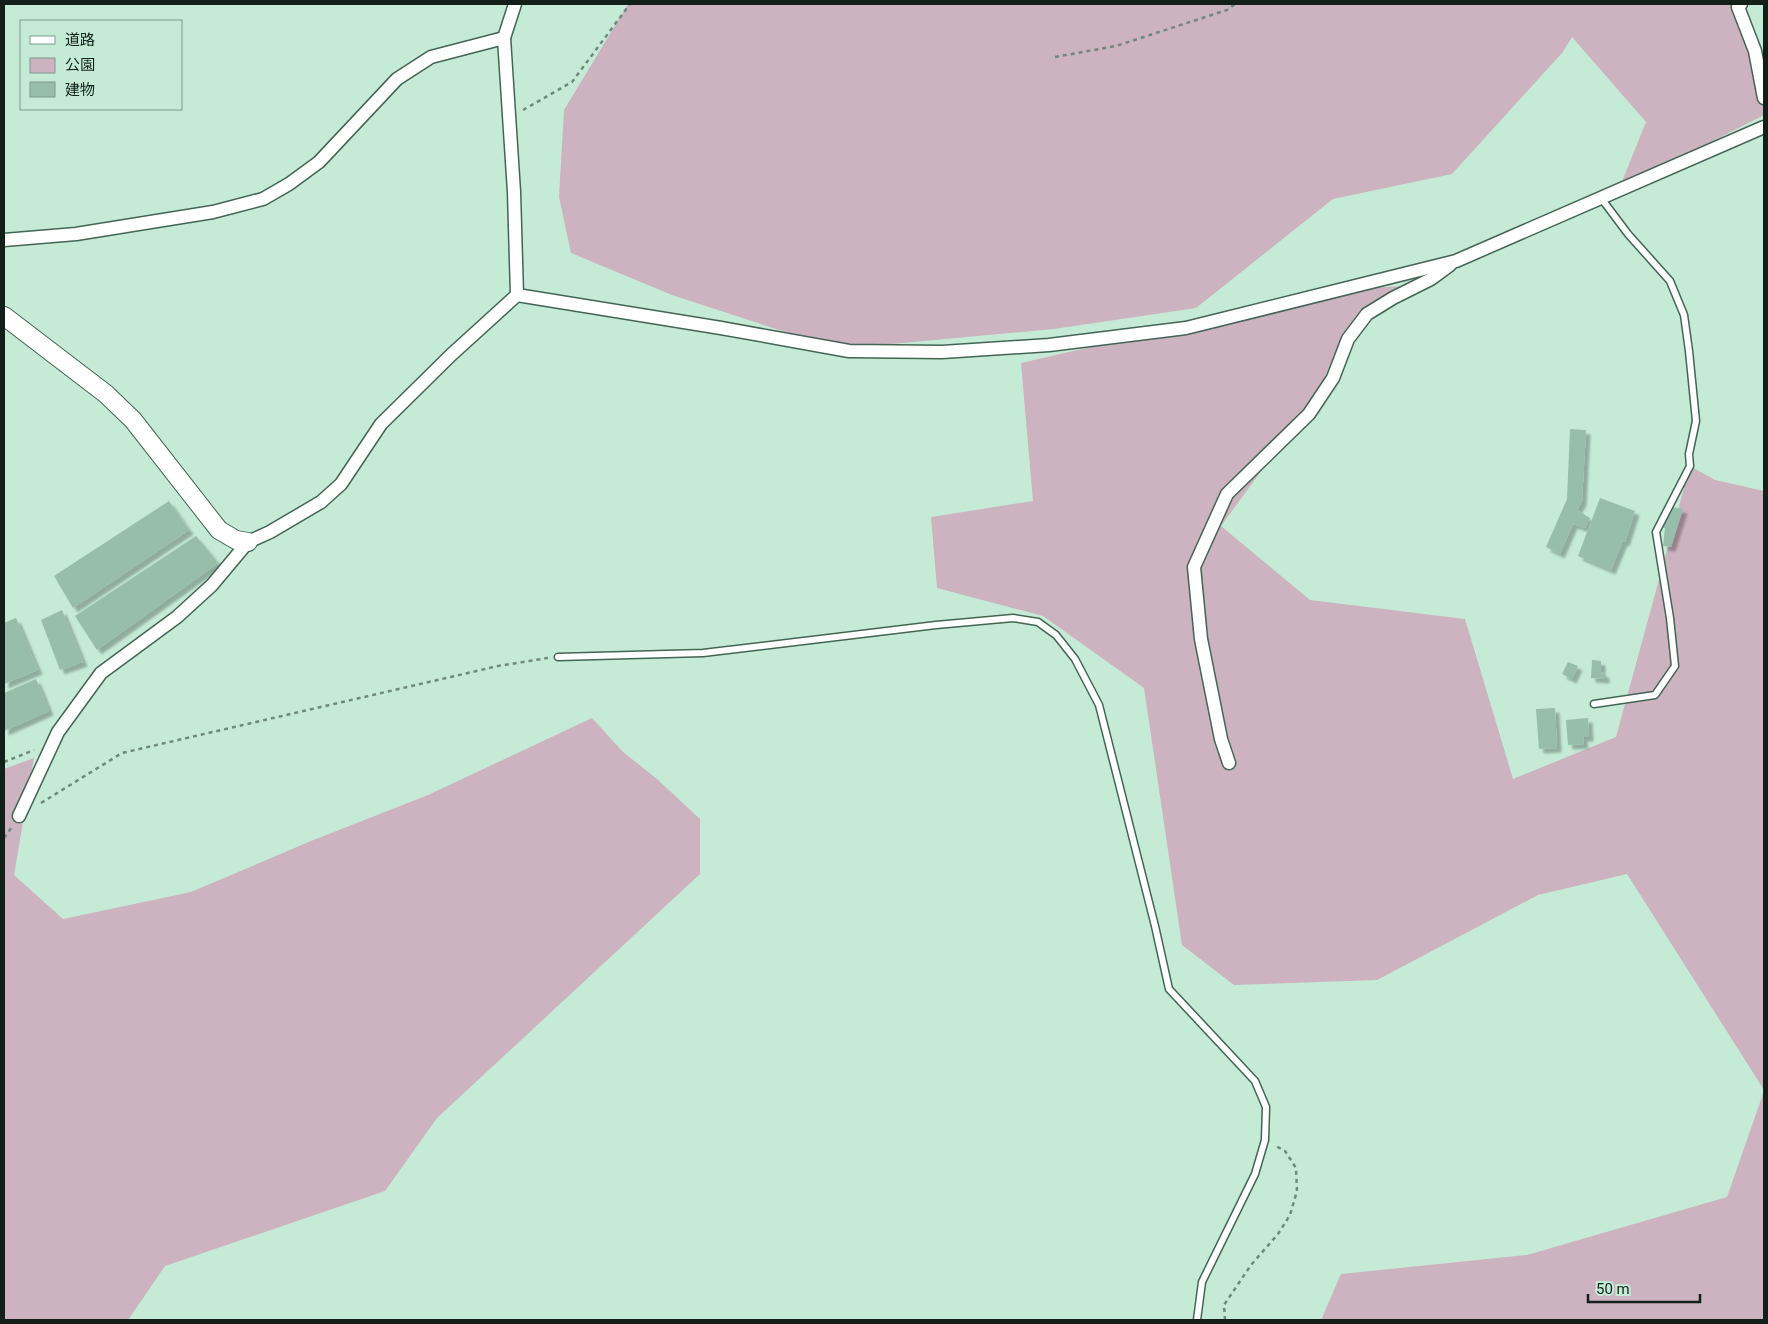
<svg xmlns="http://www.w3.org/2000/svg" width="1768" height="1324" viewBox="0 0 1768 1324" font-family="Roboto,'Noto Sans JP',sans-serif">
<style>
.green{fill:#cdb2c0}
.building{fill:#96beaa;filter:url(#shadow)}
.lines{fill:none;stroke-linecap:round;stroke-linejoin:round}
.lane-casing{stroke:#436554;stroke-width:9}
.street-casing{stroke:#436554;stroke-width:15}
.secondary-casing{stroke:#436554;stroke-width:20}
.path{stroke:#6f8a7c;stroke-width:2.5;stroke-dasharray:4 4;stroke-linecap:butt}
.lane{stroke:#fff;stroke-width:6}
.street{stroke:#fff;stroke-width:12}
.secondary{stroke:#fff;stroke-width:18}
</style>
<defs>
<filter id="shadow"><feDropShadow dx="4.5" dy="4.5" stdDeviation="1" flood-color="#0004"/></filter>
</defs>
<rect width="100%" height="100%" fill="#c5ebd7"/>
<g class="green">
<path d="M628 4H1530L1532 5V4H1741L1764 102V115L1619 189 1646 122 1572 37 1562 53 1452 174 1333 199 1196 308 1054 329 837 349 672 295 571 253 559 197 564 110Z"/>
<path d="M1408 286 1350 324 1314 399 1221 526 1310 600 1465 619 1513 779 1616 737 1690 466 1715 480 1764 491V1090L1627 874 1538 895 1377 980 1234 985 1182 945 1144 688 1043 616 937 588 931 517 1033 501 1021 363 1342 289Z"/>
<path d="M592 718 623 752 657 779 700 819V874L437 1118 385 1191 165 1266 128 1320H4V769L34 758 14 875 63 919 191 892 311 841 428 795Z"/>
<path d="M1764 1091V1320H1321L1341 1274 1527 1255 1727 1197Z"/>
</g>
<g class="building">
<path d="M1570 429 1586 430 1582 501 1577 510 1590 518 1585 528 1573 524 1560 554 1546 547 1567 499Z"/>
<path d="M1600 498 1635 511 1625 542 1623 541 1611 570 1578 556Z"/>
<path d="M169 501 189 530 73 608 54 576Z"/>
<path d="M1672 507 1683 509 1671 547 1663 546 1665 528H1663Z"/>
<path d="M196 536 218 563 97 650 75 616Z"/>
<path d="M62 610 83 662 60 670 41 620Z"/>
<path d="M16 618 38 670 4 684V623Z"/>
<path d="M1592 660 1601 661V672L1605 674V679L1591 678Z"/>
<path d="M1568 662 1578 666 1572 679 1562 674Z"/>
<path d="M36 679 49 711 4 731V693Z"/>
<path d="M1555 708 1557 748 1539 749 1536 709Z"/>
<path d="M1588 718 1589 737H1583L1584 744 1568 745 1566 720Z"/>
</g>
<g class="lines">
<g class="lane-casing">
<g id="lane">
<path d="M558 657 703 653 936 625 1013 618 1038 622 1056 635 1075 659 1099 705 1155 926 1169 989 1255 1081 1266 1107 1265 1140 1255 1174 1202 1282 1197 1320"/>
<path d="M1594 704 1655 695 1675 666 1670 618 1656 532 1690 466 1689 454 1696 421 1689 351 1684 315 1670 281 1628 234 1601 198"/>
</g>
</g>
<g class="street-casing">
<g id="street">
<path d="M1741 4 1738 7 1755 51 1764 98"/>
<path d="M4 240 76 234 213 212 263 199 289 184 319 162 397 79 431 57 504 38"/>
<path d="M517 295 721 328 849 351 942 352 1049 345 1186 328 1456 261 1764 127"/>
<path d="M1229 763 1221 739 1201 639 1194 567 1227 494 1309 414 1333 378 1348 339 1367 314 1393 298 1431 279 1450 265"/>
<path d="M19 816 58 732 101 673 177 617 212 585 248 542 270 532 321 502 341 484 381 424 451 355 517 295 514 192 504 38 515 4"/>
</g>
</g>
<g class="secondary-casing">
<path id="secondary" d="M4 316 106 394 133 420 219 530 236 540 248 542"/>
</g>
<g class="path">
<path d="M1055 57 1116 46 1227 10 1235 4"/>
<path d="M523 110 572 82 630 4"/>
<path d="M4 762 34 750"/>
<path d="M41 803 122 753 498 666 548 658"/>
<path d="M4 838 12 827"/>
<path d="M1225 1320 1224 1305 1251 1265 1278 1234 1290 1215 1297 1191 1296 1168 1285 1151 1274 1145"/>
</g>
<use href="#lane" class="lane"/>
<use href="#street" class="street"/>
<use href="#secondary" class="secondary"/>
</g>
<rect width="1768" height="1324" fill="none" stroke="#122019" stroke-width="10"/>
<rect x="20" y="20" width="162" height="90" fill="#c5ebd7" stroke="#7d9a8b"/>
<rect x="30" y="36" width="25" height="8" fill="#ffffff" stroke="#7d9a8b"/>
<text x="65" y="45" font-size="15" fill="#122019">道路</text>
<rect x="30" y="58" width="25" height="15" fill="#cdb2c0" stroke="#7d9a8b"/>
<text x="65" y="70" font-size="15" fill="#122019">公園</text>
<rect x="30" y="82" width="25" height="15" fill="#96beaa" stroke="#7d9a8b"/>
<text x="65" y="95" font-size="15" fill="#122019">建物</text>
<path d="M1588 1294v8h112v-8" fill="none" stroke="#122019" stroke-width="2.5"/>
<text x="1596" y="1294" font-size="15" fill="#122019" stroke="#c5ebd7" stroke-width="4" paint-order="stroke">50 m</text>
</svg>
